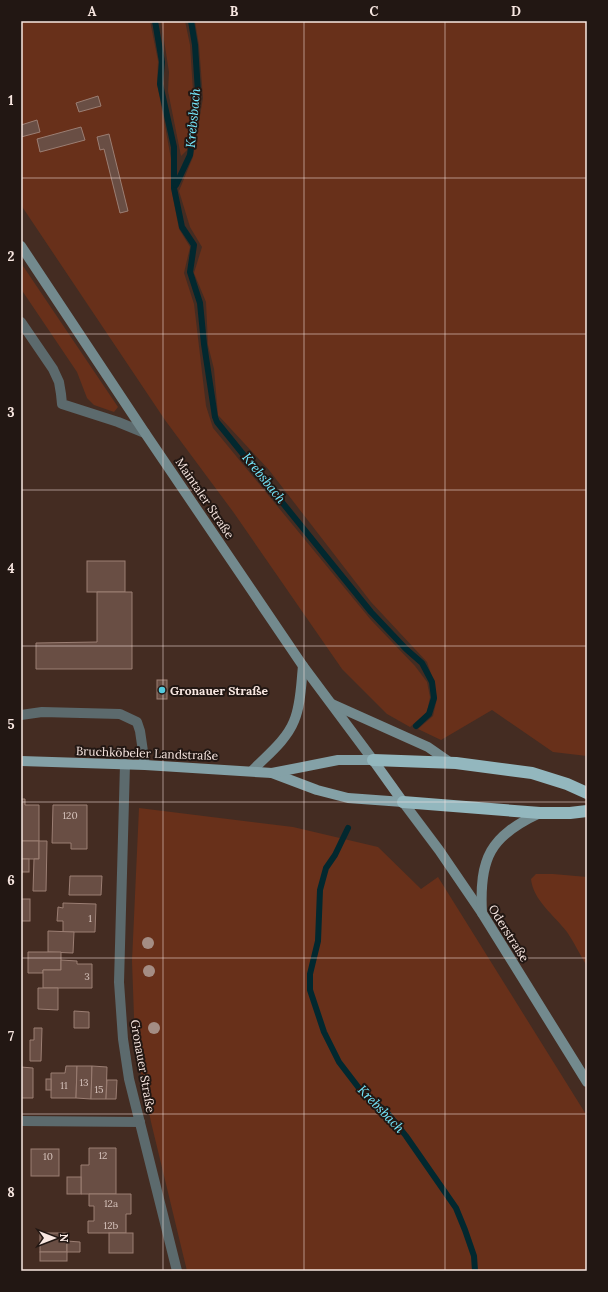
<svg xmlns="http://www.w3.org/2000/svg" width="608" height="1292" viewBox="0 0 608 1292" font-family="Lora,serif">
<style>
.green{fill:#68301a}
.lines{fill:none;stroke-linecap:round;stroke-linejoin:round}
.stream{stroke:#02282f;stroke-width:6}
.building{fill:#694e44;stroke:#9b7e73}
.lane{stroke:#5c6a6d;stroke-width:10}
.street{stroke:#5c6a6d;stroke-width:10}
.secondary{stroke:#738a8e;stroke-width:10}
.primary{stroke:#84a1a7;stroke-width:10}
.highway{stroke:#93b7be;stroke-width:12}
.tree{fill:#a48d84}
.grid{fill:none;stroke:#f8e7e1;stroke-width:1;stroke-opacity:0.55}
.poi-dot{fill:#54cade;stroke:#221713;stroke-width:1.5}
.labels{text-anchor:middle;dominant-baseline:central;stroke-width:4;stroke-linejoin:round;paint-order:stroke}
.number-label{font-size:10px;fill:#d4c1ba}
.street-label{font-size:12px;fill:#f8e7e1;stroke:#221713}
.poi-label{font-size:12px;font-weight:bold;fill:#f8e7e1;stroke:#221713;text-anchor:start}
.water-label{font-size:13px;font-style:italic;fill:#75e9fe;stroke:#221713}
.neatline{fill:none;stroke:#f8e7e1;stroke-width:1.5}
.grid-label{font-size:13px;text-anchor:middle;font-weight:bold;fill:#f8e7e1}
</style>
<rect width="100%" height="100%" fill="#442c22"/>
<g class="green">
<path d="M21 21H150L158 61 157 83 172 164 171 188 179 229 190 247 184 273 194 304 206 406 213 428 371 620 415 666 427 682 430 697 427 712 410 727 387 714 342 669 234 513 165 420 21 205Z"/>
<path d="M161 21H185L190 45 193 91 187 150 181 156 168 91 169 72Z"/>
<path d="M195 21H587V756L553 752 492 710 441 740 418 729 433 716 437 699 434 682 427 662 371 602 269 470 218 415 214 369 208 345 206 302 194 273 202 247 190 227 179 191 193 157 203 98 199 45Z"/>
<path d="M21 263 118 407 114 412 94 405 87 398 77 372 21 289Z"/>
<path d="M139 808 293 827 378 847 421 889 438 877 587 1116V1271H187L151 1122 135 1044 132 961Z"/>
<path d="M536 874H553L587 877V966C580 955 574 942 567 932 554 915 533 900 531 879Z"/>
</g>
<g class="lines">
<g class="stream">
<path d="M155 21 162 62 160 84 174 147V188L182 227 194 245 190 272 200 303 204 344 215 417 217 422 371 612 406 649 422 663 432 682 434 698 429 714 416 726"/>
<path d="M176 185 190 155 198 92 195 45 191 21"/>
<path d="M348 828 335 855 326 868 320 890 318 941 310 974V990L324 1032 339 1062 365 1096 386 1111 406 1136 456 1208 465 1230 474 1256 475 1271"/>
</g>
</g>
<g class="building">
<path d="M98 96 101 106 79 112 76 103Z"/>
<path d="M37 120 40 132 21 137V125Z"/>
<path d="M81 127 85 140 40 152 37 139Z"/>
<path d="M109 134 128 211 120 213 104 149 100 150 97 137Z"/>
<rect x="87" y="561" width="38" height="31"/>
<path d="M97 592H132V669H36V643L97 642Z"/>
<rect x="157" y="680" width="10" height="19"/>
<path d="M21 799H25V805H39V841H21Z"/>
<path d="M53 805H87V849H71V843H52Z"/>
<rect x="21" y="841" width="18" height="18"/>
<path d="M39 841H47L46 891H33L34 859H39Z"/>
<rect x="21" y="859" width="8" height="13"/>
<path d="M70 876H102L101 895H69Z"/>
<rect x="21" y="899" width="9" height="22"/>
<path d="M63 903 96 904 95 932H63V921H57L58 907 63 908Z"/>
<path d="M48 931 74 932 73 953 48 952Z"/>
<path d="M28 952H61V970H43V973H28Z"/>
<path d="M61 960 77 961V964H92V988H43V970H61Z"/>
<path d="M38 988H58V1010L38 1009Z"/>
<path d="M74 1011 89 1012V1028H74Z"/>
<path d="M34 1028H42L41 1061H30V1040H34Z"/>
<path d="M66 1066H77L76 1098H51V1073H65Z"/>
<path d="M77 1066H92L91 1099 76 1098Z"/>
<path d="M92 1066 107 1067 106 1099H91Z"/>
<path d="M21 1067 33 1068V1098H21Z"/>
<rect x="46" y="1079" width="5" height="11"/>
<path d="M107 1080H117L116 1099H106Z"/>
<path d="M89 1148H116V1194H81V1165H89Z"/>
<rect x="31" y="1149" width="28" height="27"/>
<rect x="67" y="1177" width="14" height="17"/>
<path d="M89 1194H131V1214H126V1233H88V1221H94V1206H89Z"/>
<rect x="40" y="1233" width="27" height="19"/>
<rect x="109" y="1233" width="24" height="20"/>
<path d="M67 1241 80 1242V1252H67Z"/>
<rect x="40" y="1252" width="27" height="9"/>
</g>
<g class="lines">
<path class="lane" d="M21 715 42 712 120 714 137 722 140 731 145 765"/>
<g class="street">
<path d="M21 322 53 369 59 382 61 394 62 404 118 422 145 433"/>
<path d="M125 764 119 982 123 1039 129 1079 177 1271"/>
<path d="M21 1121 140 1122"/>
</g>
<g class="secondary">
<path d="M21 246 145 433 303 666 373 760"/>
<path d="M332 704 428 747 451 763"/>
<path d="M252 771C266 756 286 741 294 721 301 705 301 684 303 666"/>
<path d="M403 802 439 850 482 913 587 1082"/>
<path d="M482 913C479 858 490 836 540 813"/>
</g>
<g class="primary">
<path d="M21 761 145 765 272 773 317 790 348 798 403 802"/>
<path d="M272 773 338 760H373L403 802"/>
</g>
<g class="highway">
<path d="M373 760 456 763 532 773 567 784 587 793"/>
<path d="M403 802 540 813H570L587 811"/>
</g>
</g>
<g class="tree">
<circle cx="148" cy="943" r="6"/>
<circle cx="149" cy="971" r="6"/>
<circle cx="154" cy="1028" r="6"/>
</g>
<path class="grid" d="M163 21V1271M304 21V1271M445 21V1271M21 178H587M21 334H587M21 490H587M21 646H587M21 802H587M21 958H587M21 1114H587"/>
<circle class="poi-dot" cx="162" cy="690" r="4"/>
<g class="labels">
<g class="number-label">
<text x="70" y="815">120</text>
<text x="90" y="918">1</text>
<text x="87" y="976">3</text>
<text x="84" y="1082">13</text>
<text x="64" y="1085">11</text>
<text x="99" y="1089">15</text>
<text x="103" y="1155">12</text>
<text x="48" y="1156">10</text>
<text x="111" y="1203">12a</text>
<text x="111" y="1225">12b</text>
</g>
<g class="street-label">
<text transform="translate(205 498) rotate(56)">Maintaler Straße</text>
<text transform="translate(147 753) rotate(2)">Bruchköbeler Landstraße</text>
<text transform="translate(509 933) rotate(58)">Oderstraße</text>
<text transform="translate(143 1066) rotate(80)">Gronauer Straße</text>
</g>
<g class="poi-label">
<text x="170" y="690">Gronauer Straße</text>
</g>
<g class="water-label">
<text transform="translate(193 118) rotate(-85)">Krebsbach</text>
<text transform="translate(264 478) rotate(51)">Krebsbach</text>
<text transform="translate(381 1109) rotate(46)">Krebsbach</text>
</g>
</g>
<rect width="608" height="1292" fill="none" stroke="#221713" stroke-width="44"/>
<g transform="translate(54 1238) rotate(90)" stroke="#221713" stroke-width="3" paint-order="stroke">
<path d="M0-3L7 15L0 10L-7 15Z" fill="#f8e7e1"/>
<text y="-6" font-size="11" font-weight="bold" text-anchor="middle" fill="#f8e7e1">N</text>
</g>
<rect x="22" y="22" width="564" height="1248" class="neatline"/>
<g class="grid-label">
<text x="92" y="16">A</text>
<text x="234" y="16">B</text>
<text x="374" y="16">C</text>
<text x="516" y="16">D</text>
<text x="11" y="105">1</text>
<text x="11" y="261">2</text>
<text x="11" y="417">3</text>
<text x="11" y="573">4</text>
<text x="11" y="729">5</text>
<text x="11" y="885">6</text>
<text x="11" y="1041">7</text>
<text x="11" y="1197">8</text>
</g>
</svg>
